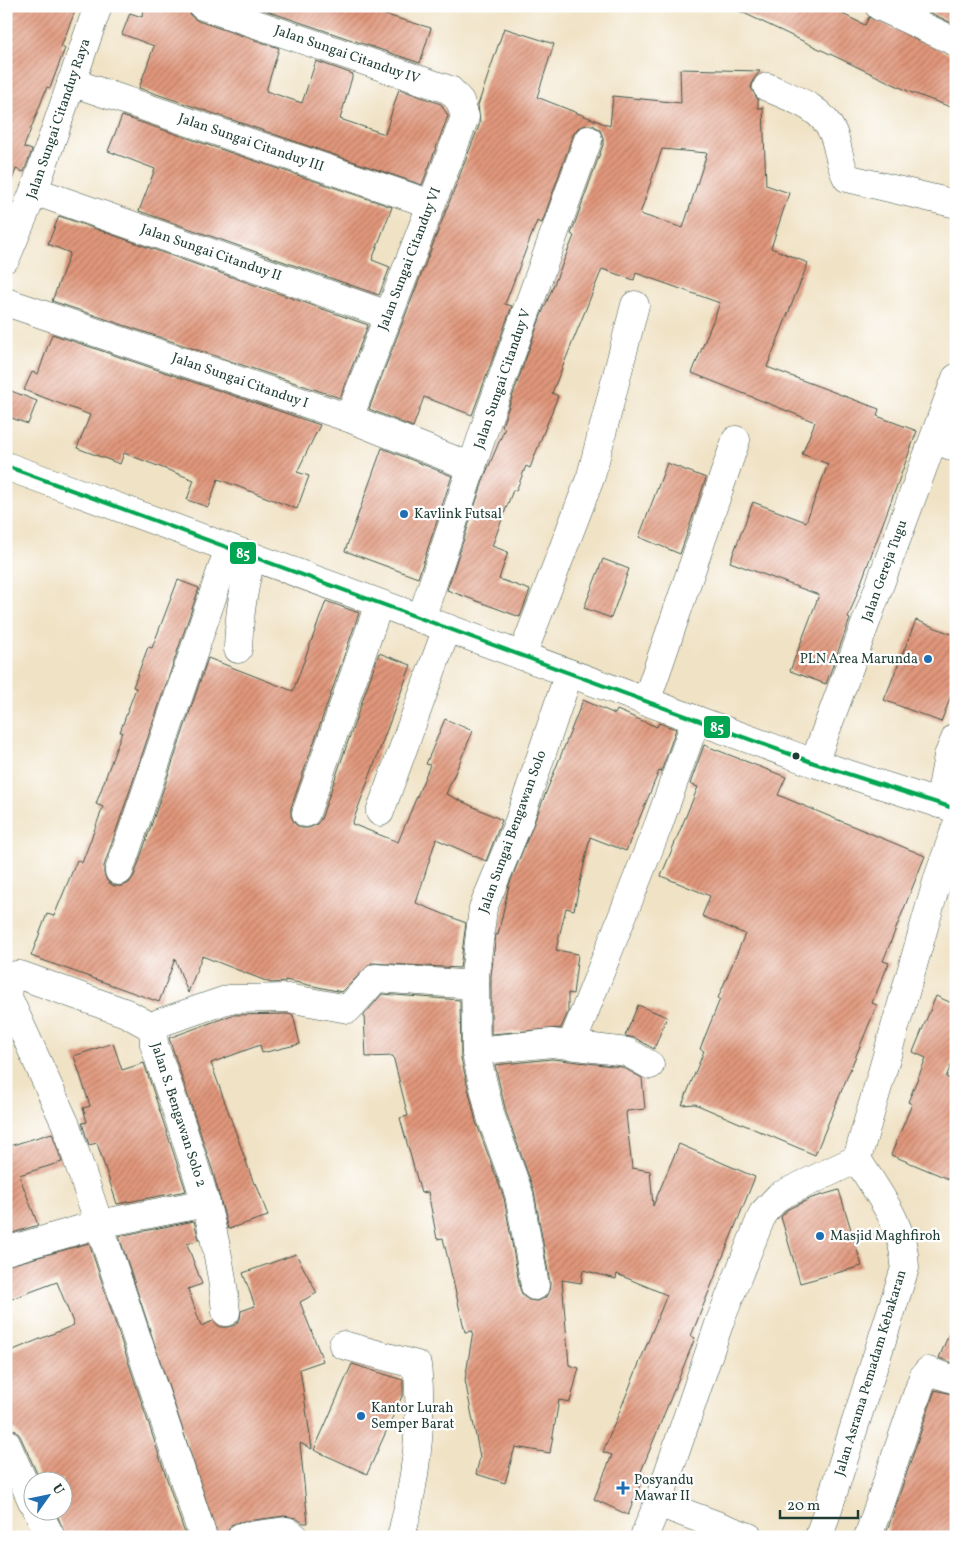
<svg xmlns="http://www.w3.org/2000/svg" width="962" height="1543" viewBox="0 0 962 1543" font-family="Vollkorn,serif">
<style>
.building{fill:url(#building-hatch);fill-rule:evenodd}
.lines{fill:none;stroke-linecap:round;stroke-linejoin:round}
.minor-casing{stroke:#3e564a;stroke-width:29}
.minor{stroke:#fff;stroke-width:28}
.bus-1-casing{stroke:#fff;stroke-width:8}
.bus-1{stroke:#00a651;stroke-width:4}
.poi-dot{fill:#1f6fb2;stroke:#fff;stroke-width:2}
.bus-dot{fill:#1f3d34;stroke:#fff;stroke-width:2}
.labels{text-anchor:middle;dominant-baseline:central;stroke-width:4.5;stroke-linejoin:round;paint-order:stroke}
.street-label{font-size:14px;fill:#1f3d34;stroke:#fff}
.poi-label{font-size:14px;fill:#1f3d34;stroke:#fff;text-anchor:start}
.line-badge{stroke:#fff;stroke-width:2}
.badge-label{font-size:14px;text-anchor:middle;font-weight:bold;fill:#fff}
</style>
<defs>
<pattern id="building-hatch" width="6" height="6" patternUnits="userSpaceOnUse" patternTransform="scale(1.25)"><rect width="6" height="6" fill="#e1977b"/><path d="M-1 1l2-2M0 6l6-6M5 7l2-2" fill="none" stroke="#b67c66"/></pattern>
</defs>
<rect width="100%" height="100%" fill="#fff"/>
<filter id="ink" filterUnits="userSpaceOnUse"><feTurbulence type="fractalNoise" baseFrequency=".02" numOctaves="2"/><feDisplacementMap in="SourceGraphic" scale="10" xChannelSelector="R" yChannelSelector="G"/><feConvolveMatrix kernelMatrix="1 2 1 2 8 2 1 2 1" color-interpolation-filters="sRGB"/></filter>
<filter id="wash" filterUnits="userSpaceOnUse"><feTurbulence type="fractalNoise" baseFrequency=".0096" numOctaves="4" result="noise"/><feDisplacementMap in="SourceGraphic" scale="20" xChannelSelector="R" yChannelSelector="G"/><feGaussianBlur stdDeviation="1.12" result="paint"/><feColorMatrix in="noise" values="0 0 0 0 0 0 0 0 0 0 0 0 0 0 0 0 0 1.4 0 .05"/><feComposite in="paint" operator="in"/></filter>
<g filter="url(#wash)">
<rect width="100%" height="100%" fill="#f0e2c5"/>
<g id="blocks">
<g class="building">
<path d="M6 6H77L61 47 65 48 50 88 47 87 24 147 32 150 24 172 16 169 9 189H6Z"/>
<path d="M143 6H188L191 16 198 21 279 48 266 91 302 103 316 61 353 74 340 119 385 134 399 89 441 104 448 116 422 185 139 88 154 46 122 34 130 13 142 17Z"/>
<path d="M252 6H355L431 28 420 63Z"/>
<path d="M729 6H826L865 25 869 17 956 57V109L910 92Z"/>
<path d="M916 6H956V25Z"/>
<path d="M504 28 554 44 537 97 610 126 613 96 681 103 680 69 760 71 753 80 751 88 758 100V108H763L766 185 789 193 771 248 808 263 767 367 879 409 877 416 917 431 848 618 850 619 826 684 790 671 819 595 730 562 753 502 806 522 828 464 802 454 815 422 692 373 720 303 636 273 634 280 602 269 552 393 558 396 538 447 530 468 526 466 516 491 513 490 492 546 508 552 499 579 530 590 520 617 447 590 485 475 505 428 502 427 503 423 540 318 574 236 571 234 603 145V138L600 130 593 125H586L578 128 573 135 542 223 537 221 505 304 512 306 472 415 424 397 413 427 369 409 480 123 478 105ZM662 149 707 153 683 228 640 214Z"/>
<path d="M122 116 392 207 372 260 390 267 379 295 139 211 155 169 108 151Z"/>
<path d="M59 216 368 325 340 398 52 301 70 253 48 244Z"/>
<path d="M52 334 320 425 297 472 309 476 297 509 218 479 208 507 187 500 194 480 124 453 120 464 77 448 90 415 24 390 32 372 38 374Z"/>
<path d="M6 389 37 401 28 424 6 416Z"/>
<path d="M382 448 452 476 418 578 345 551Z"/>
<path d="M667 463 706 478 680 554 639 537Z"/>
<path d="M603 559 629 569 611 618 584 608Z"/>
<path d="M178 580 199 588 104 866V874L107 881 114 886H122L129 883 134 876 208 658 293 691 326 601 359 613 291 808V816L295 824 301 828H309L317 824 321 819 379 653 411 665 352 824 398 842 430 765 426 764 445 719 473 731 446 794 502 820 486 861 436 839 416 903 466 923 460 968 371 963 342 992 285 980V982L271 983 202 956 188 993 175 959 159 1002 31 956 47 914 54 916 77 860 82 863 103 807 96 804 122 732H120L136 688 133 687 148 647 152 648Z"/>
<path d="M916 620 956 636V683L941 722 884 700Z"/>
<path d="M583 700 615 714 617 710 657 727 659 723 676 729 661 772 659 771 626 851 590 837 574 910 566 908 556 950 578 954 573 994 568 993V1012L561 1028 491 1034V976L496 934 498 935 509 885Z"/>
<path d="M704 745 786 777 778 795 925 856 883 961 889 963 872 1003 877 1005 815 1155 695 1104 682 1105 704 1051 700 1049 720 999 718 998 745 934 702 916 710 896 661 876 698 787 690 784Z"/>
<path d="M382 994 460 1000 461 1058 476 1122 504 1198 520 1289 523 1296 529 1300 537 1301 545 1298 549 1292 550 1283 534 1191 506 1112 495 1065 552 1059 622 1067 642 1078 645 1109 627 1111 626 1114 632 1168 650 1171 653 1206 679 1144 755 1177 691 1336 695 1338 640 1474 644 1475 628 1515 594 1499 612 1455 603 1452 667 1295 617 1274 616 1279 583 1270 581 1283 562 1280 569 1365 579 1368 570 1402 559 1400 550 1453 515 1447 505 1483 476 1474 480 1457 465 1380 473 1331 465 1332 443 1238 437 1239 428 1192 421 1193 400 1118 408 1116 393 1056 366 1057 364 1015Z"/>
<path d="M936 996 956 1005V1054L946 1077 956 1081V1182L891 1155 912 1104 908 1102 926 1058 913 1052Z"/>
<path d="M638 1005 667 1017 654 1049 635 1038 625 1036Z"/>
<path d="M287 1014 293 1015 300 1044 262 1053 260 1045 211 1063 254 1184 256 1183 268 1216 228 1229 213 1172 169 1038 232 1015Z"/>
<path d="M113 1043 122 1070 144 1063 186 1191 117 1204 97 1143 89 1145 82 1123 87 1122 83 1108 90 1106 74 1056Z"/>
<path d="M52 1133 62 1162 19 1175 38 1225 6 1235V1147Z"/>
<path d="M839 1190 862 1266 800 1283 781 1217 788 1209 812 1198Z"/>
<path d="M194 1221 199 1240 187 1244 202 1284 188 1289 201 1326 213 1321 220 1327H228L235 1325 240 1319 241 1311 255 1306 243 1273 296 1254 317 1293 300 1302 323 1361 300 1369 312 1449 300 1443 308 1523H303L296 1518 285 1516 239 1522 231 1525 226 1535 218 1537 119 1236Z"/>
<path d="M89 1243 186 1537H66L55 1510H62V1480H40L20 1436 15 1430 6 1428V1353L74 1325 57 1282 6 1301V1266Z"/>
<path d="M955 1319H956V1364L939 1358Z"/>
<path d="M352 1364 403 1380V1394L367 1474 314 1450Z"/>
<path d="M935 1390 956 1395V1537H885Z"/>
</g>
</g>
</g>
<g filter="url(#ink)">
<use href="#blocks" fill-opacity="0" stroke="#3e564a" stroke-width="1"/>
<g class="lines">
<g class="minor-casing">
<g id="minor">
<path d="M203 6 450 90 460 101 465 117 349 418"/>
<path d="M879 6 956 42"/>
<path d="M71 82 431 204"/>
<path d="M767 87C791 98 821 106 833 133 839 148 839 164 847 178L956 204"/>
<path d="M34 191 388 315"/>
<path d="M6 258 34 191 98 6"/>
<path d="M6 302 349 418 472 467"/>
<path d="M934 439 956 448"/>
<path d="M6 466 814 763 956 809"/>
<path d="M421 619 488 418 588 140"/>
<path d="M238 649C239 617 243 587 252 557"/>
<path d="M522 656 591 476 635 305"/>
<path d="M646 702 736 440"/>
<path d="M814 763 956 378"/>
<path d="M939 804 948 756 956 737"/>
<path d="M380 812 447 628"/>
<path d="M306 813 379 604"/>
<path d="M119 871 229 548"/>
<path d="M153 1028 159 1023 229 999 288 998 348 1009 376 978 475 985"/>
<path d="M153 1028 154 1044C183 1132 218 1220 226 1312"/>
<path d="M575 1036 658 826 696 720"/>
<path d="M476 1051 552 1043 627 1052 650 1065"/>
<path d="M6 1251 99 1224 66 1125 7 995 9 981 16 975H20L126 1013 153 1028"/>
<path d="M535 1286 519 1194 491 1117 476 1054 475 975 483 908 519 821 569 673"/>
<path d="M343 1345 417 1365C424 1420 415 1484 401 1537"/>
<path d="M6 1443 32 1501"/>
<path d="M658 1503 749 1537"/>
<path d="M37 1510 51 1537"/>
<path d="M203 1537 99 1224 206 1203"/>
<path d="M241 1537 287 1531 295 1537"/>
<path d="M644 1537 658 1503 720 1321 763 1213 779 1196 857 1159 939 875 956 827"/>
<path d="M819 1537 905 1268C905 1226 879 1195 857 1159"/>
<path d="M868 1537 923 1377 928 1371 956 1380"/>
</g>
</g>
<use href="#minor" class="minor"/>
<g class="bus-1-casing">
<path id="bus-1" d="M6 466 814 763 956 809"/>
</g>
<use href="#bus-1" class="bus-1"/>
</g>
</g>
<g class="poi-dot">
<circle cx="404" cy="514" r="5"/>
<circle cx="928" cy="659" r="5"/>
<circle cx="820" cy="1236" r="5"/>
<circle cx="361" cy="1416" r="5"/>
<path d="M620.5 1480.5h5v5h5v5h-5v5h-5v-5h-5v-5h5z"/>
</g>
<circle class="bus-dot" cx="796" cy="756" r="4.5"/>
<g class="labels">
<g class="street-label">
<text transform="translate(347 55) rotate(19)">Jalan Sungai Citanduy IV</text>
<text transform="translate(59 119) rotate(-71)">Jalan Sungai Citanduy Raya</text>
<text transform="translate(251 143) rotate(19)">Jalan Sungai Citanduy III</text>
<text transform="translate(211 253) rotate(19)">Jalan Sungai Citanduy II</text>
<text transform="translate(410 259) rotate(-69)">Jalan Sungai Citanduy VI</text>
<text transform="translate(503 379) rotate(-71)">Jalan Sungai Citanduy V</text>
<text transform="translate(240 381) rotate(19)">Jalan Sungai Citanduy I</text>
<text transform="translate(885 571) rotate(-70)">Jalan Gereja Tugu</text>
<text transform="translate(513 832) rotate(-70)">Jalan Sungai Bengawan Solo</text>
<text transform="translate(178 1115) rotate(72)">Jalan S. Bengawan Solo 2</text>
<text transform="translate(871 1373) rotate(-73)">Jalan Asrama Pemadam Kebakaran</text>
</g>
<g class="poi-label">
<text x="414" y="514">Kavlink Futsal</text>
<text x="918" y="659" text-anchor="end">PLN Area Marunda</text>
<text x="830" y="1236">Masjid Maghfiroh</text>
<text x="371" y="1408">Kantor Lurah<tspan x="371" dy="16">Semper Barat</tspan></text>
<text x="634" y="1480">Posyandu<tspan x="634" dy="16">Mawar II</tspan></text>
</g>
</g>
<g class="line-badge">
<rect x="229" y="541" width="28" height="24" rx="5" fill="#00a651"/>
<rect x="703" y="715" width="28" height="24" rx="5" fill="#00a651"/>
</g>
<g class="badge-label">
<text x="243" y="558">85</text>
<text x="717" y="732">85</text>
</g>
<rect width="962" height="1543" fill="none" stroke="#fff" stroke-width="25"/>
<g transform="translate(48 1496) rotate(57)"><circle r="24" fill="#ffffff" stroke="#a5b1ae"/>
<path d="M0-4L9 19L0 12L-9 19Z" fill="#1f6fb2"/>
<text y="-8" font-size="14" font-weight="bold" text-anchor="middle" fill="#1f3d34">U</text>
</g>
<path d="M780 1510v8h78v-8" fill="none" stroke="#1f3d34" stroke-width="2.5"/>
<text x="787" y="1510" font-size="15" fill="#1f3d34" stroke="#ffffff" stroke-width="4" paint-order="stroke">20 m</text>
</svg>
